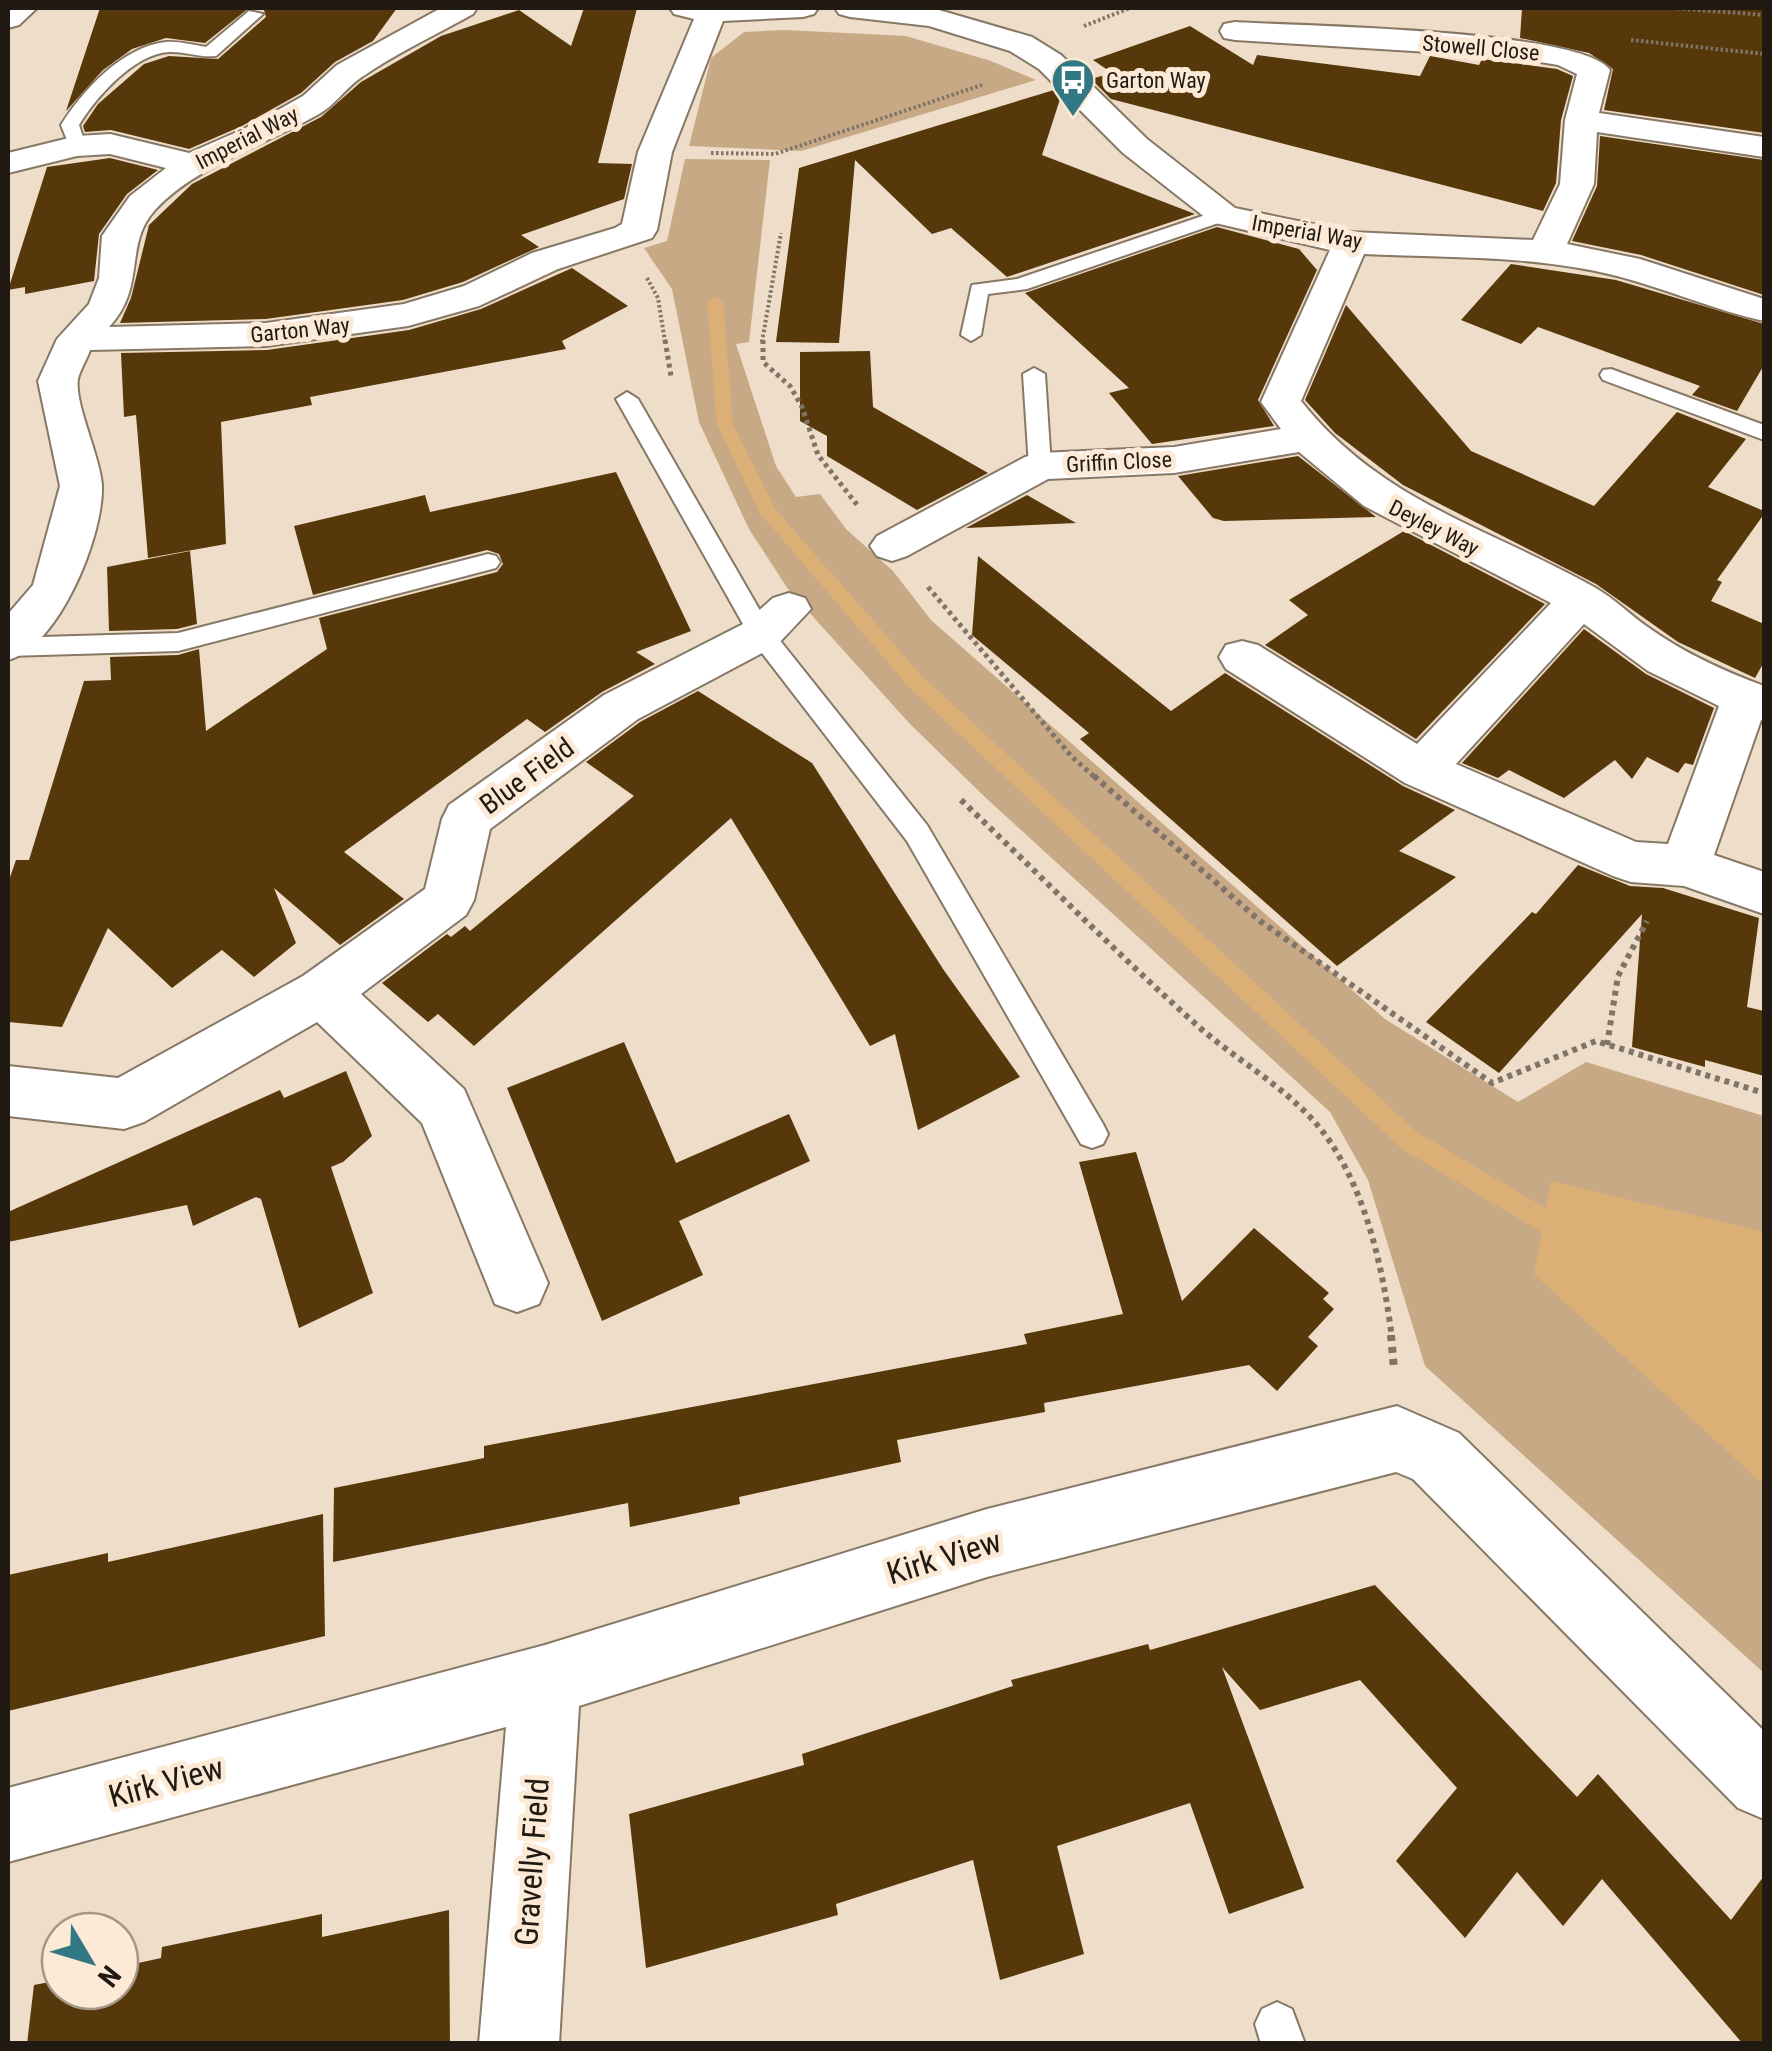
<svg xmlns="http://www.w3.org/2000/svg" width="1772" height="2051" viewBox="0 0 1772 2051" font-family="'Roboto Condensed',sans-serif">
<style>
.green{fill:#c8a985}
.water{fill:#dcaf77}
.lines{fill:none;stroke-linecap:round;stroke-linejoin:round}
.stream{fill:#dcaf77;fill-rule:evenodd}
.building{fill:#56380a}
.service-casing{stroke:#877866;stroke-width:4}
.minor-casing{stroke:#877866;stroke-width:4}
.path-far3{stroke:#7f7467;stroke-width:4;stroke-dasharray:2.5 2.5;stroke-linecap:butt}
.path-far2{stroke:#7f7467;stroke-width:5;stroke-dasharray:4 4;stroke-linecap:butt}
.path-far1{stroke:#7f7467;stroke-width:6;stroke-dasharray:5 5;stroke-linecap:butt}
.path{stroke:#7f7467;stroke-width:8;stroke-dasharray:6 6;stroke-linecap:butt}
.service{fill:#fff;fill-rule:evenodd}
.minor{fill:#fff;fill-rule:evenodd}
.labels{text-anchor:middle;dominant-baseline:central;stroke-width:10;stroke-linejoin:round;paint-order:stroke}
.far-street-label{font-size:22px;fill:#201a13;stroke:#fcead6}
.far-poi-label{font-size:22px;fill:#201a13;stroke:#fcead6;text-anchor:start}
.street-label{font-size:28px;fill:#201a13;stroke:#fcead6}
.near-street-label{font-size:32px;fill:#201a13;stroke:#fcead6}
</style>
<rect width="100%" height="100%" fill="#eeddc9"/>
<g class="green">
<path d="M785 30 906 36 991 61 1036 80 801 151 689 146 711 58 744 32Z"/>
<path d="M685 159 770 160 749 342 736 344 776 466 796 497 820 494 846 529 893 571 931 620 1385 1019 1518 1102 1586 1062 1764 1116V1673L1425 1366 1368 1180 1330 1112 987 799 910 724 788 589 749 529 699 422 672 289 644 248 667 241Z"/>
</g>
<path class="water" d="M1551 1181 1764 1232V1485L1534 1274Z"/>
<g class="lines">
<path class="stream" d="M715 297 723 302 733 425 776 510 922 676 1418 1133 1576 1226 1579 1234 1576 1242 1567 1246 1558 1242 1402 1149 908 686 760 513 717 425 707 302Z"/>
</g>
<g class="building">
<path d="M100 8H249L205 43 166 38 132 49 103 70 66 111Z"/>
<path d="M251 8H397L373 41 335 62 301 93 242 126 189 149 111 130 85 132 83 126 98 104 144 64 169 56 218 59 266 17 264 10Z"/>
<path d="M584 8H637L598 163 632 164 624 199 521 235 539 247 463 282 403 300 266 319 120 323 131 298 149 225 192 184 321 117 361 82 441 36 519 10 571 46Z"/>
<path d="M1522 8H1764V133L1604 110 1613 69 1589 53 1520 38Z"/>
<path d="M1190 26 1253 65 1257 55 1420 76 1430 56 1479 65 1482 59 1557 69 1573 76 1561 120 1556 183 1543 211 1111 99 1091 79 1112 73 1093 60Z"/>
<path d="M1054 90 1061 96 1042 155 1195 214 1007 277 951 228 932 234 855 160 839 343 776 342 799 168Z"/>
<path d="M1600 136 1764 160V295L1641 255 1572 241 1597 186Z"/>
<path d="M110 158 158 170 127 194 99 234 94 281 25 294V287L8 290 47 167Z"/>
<path d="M1217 227 1299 249 1317 270 1258 400 1274 426 1152 444 1109 393 1129 388 1025 293Z"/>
<path d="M1511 264 1616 280 1764 324V365L1737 411 1692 395 1700 386 1538 327 1521 344 1461 320Z"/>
<path d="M572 268 628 306 562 341 566 349 310 397 312 405 221 422 226 544 148 558 136 415 124 417 121 353 267 350 409 330 481 309Z"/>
<path d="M1346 305 1471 451 1594 506 1677 412 1746 439 1708 487 1764 511V514L1717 580 1722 582 1711 601 1764 624V662L1755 678 1678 642 1596 584 1403 485 1335 433 1305 400Z"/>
<path d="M870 351 873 407 988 473 917 510 827 456V436L800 421V352Z"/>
<path d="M1298 456 1376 517 1224 521 1213 518 1178 476Z"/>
<path d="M616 472 691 631 636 652 655 664 602 692 545 732 527 719 344 852 404 899 340 945 274 888 296 943 254 977 222 950 172 988 108 928 62 1027 8 1022V883L16 860H29L84 681 111 680 110 657 178 655 199 649 206 731 327 649 319 618 497 572 503 564 499 554 487 550 313 595 294 526 425 495 430 512Z"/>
<path d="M1027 495 1076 523 966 528Z"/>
<path d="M1404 531 1545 604 1416 739 1265 645 1308 615 1289 600Z"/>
<path d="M190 551 197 624 177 629 109 631 107 567Z"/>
<path d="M978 556 1171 711 1225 673 1403 786 1455 810 1399 851 1456 877 1337 966 1080 739 1089 733 972 635Z"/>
<path d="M1584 629 1646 674 1714 708 1693 765 1685 763 1678 773 1647 757 1632 779 1615 760 1564 798 1509 770 1498 778 1462 763Z"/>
<path d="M698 691 812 763 943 969 1020 1077 918 1130 895 1034 870 1046 731 818 474 1046 438 1014 428 1022 382 983 447 934 451 937 465 926 470 931 634 796 586 762 640 722Z"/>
<path d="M1578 865 1630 886 1663 888 1759 918 1747 1007 1764 1011V1076L1705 1060V1067L1632 1047 1642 914 1499 1073 1426 1022 1532 912 1536 914Z"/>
<path d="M624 1042 676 1163 789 1114 810 1161 679 1221 703 1275 602 1321 507 1088Z"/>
<path d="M346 1071 372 1136 343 1162 331 1167 373 1293 299 1328 261 1199 256 1197 193 1226 187 1205 8 1242V1212L280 1090 284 1098Z"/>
<path d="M1136 1152 1182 1301 1254 1228 1329 1293 1323 1299 1334 1309 1308 1337 1318 1346 1277 1391 1249 1365 1044 1403 1045 1412 897 1440 901 1462 739 1497 740 1504 630 1527 628 1503 333 1562 334 1488 484 1458V1446L1027 1344 1024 1334 1123 1314 1079 1162Z"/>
<path d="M323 1514 325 1636 8 1711V1575L108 1553V1562Z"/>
<path d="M1375 1585 1577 1797 1598 1774 1731 1920 1764 1876V2044H1743L1602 1879 1563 1926 1517 1872 1465 1938 1396 1861 1457 1788 1360 1680 1260 1710 1222 1667 1304 1888 1229 1914 1190 1803 1057 1846 1084 1954 1000 1980 973 1860 836 1904 838 1915 646 1968 629 1814 804 1765 802 1754 1013 1686 1011 1680 1148 1644 1150 1650Z"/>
<path d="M449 1910 450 2044H27L34 1985 60 1980V1991H120V1967L161 1958 162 1947 322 1914V1937Z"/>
</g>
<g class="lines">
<g class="service-casing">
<g id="service">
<path d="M249 11 263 14 216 56C200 58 185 51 169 52 134 54 96 97 79 125L86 146 83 150H71L61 125C83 90 122 47 166 42 179 41 193 45 206 47Z"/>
<path d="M1223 209 1233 215 1230 219 1027 289 988 294 981 335 971 341 961 335 972 285 1017 279Z"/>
<path d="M1034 368 1045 374 1051 466 1040 473 1029 466 1023 374Z"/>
<path d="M1611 369 1764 425V440L1603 380 1600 375 1603 370Z"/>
<path d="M627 392 638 399 770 628 927 825 1103 1124 1108 1134 1103 1144 1092 1148 1081 1144 907 841 752 640 616 399Z"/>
<path d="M488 554 496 556 500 562 496 568 178 651 8 656V638L178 633Z"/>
<path d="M1277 2002 1292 2009 1305 2044H1261L1255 2024 1262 2009Z"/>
</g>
</g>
<g class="minor-casing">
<g id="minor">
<path d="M8 8H37L19 25 8 28Z"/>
<path d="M441 8H477L473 14C436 35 394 54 359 79 345 89 335 105 319 114 268 143 194 167 155 210 123 245 147 287 109 327L266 323 404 304 464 286 532 253 615 228 622 224 638 152 694 19 674 14 670 8H818L814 14 803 17 723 21 672 152 657 230 652 238 558 269 479 306 408 326 266 346 90 350C87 359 80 370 78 379 74 403 100 456 102 485 104 535 59 647 8 660V614L33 585 60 486 38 381 57 339 89 304 99 278 102 236 130 196 166 168 110 154 77 156 8 173V153L77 136 110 134 189 153 244 129 303 96 337 65Z"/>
<path d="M835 8H932L1032 37 1061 55 1147 139 1235 208 1351 232 1533 240 1560 184 1565 120 1577 74 1558 65 1511 57 1235 40 1224 38 1220 31 1224 24 1235 22C1296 26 1582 29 1610 70L1599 113 1764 137V157L1597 132 1594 184 1567 244 1640 259 1764 299V321C1714 310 1667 289 1617 276 1535 255 1448 258 1364 254L1301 401C1381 502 1487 527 1594 587 1614 598 1630 615 1649 628 1684 653 1724 671 1764 686V721L1761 720 1714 855 1764 872V914L1684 886 1631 882 1613 876 1405 783 1226 669 1219 657 1226 645 1242 641 1258 645 1417 744 1551 603 1364 506 1299 452 1174 473 1048 479 907 556 892 561 877 556 870 546 877 536 1025 457 1040 453 1174 447 1281 429 1261 402 1330 250 1211 222 1123 153 1039 69 1010 51 929 26 850 17 839 14ZM1584 624 1648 671 1719 706 1668 844 1636 842 1456 764Z"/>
<path d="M789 593 805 598 811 609 777 645 638 719 490 829 474 900 466 915 361 994 464 1089 548 1283 539 1304 517 1312 495 1304 422 1123 317 1022 144 1122 124 1129 8 1116V1066L118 1078 303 976 425 889 442 819 449 805 604 695 745 623 773 598Z"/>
<path d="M1397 1406 1459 1433 1764 1731V1819L1738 1808 1413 1479 1396 1472 987 1577 579 1706 559 2044H479L506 1727 8 1862V1788L545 1645 987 1509Z"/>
</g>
</g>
<g class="path-far3">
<path d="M1673 8 1764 15"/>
<path d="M1084 26 1130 8"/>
<path d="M1631 40 1764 54"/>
<path d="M711 153 775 154 982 85"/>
<path d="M647 278 658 298 665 342"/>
<path d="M762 342 781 233"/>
</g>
<g class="path-far2">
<path d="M665 340 671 376"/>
<path d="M763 340V362L790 386 802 407 818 455 858 506"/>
<path d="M928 587 1072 757 1097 779"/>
</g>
<g class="path-far1">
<path d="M1094 776 1260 921 1492 1083 1596 1041 1764 1093"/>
<path d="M961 800C1040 875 1117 954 1199 1027 1240 1063 1293 1091 1326 1136 1367 1193 1383 1269 1392 1338"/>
<path d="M1607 1045 1618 976 1647 921"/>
</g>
<path class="path" d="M1391 1335 1394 1369"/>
<use href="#service" class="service"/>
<use href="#minor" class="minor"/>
</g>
<defs>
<g id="bus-pin" transform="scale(2.25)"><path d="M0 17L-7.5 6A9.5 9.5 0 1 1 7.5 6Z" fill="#327884" stroke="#fcead6"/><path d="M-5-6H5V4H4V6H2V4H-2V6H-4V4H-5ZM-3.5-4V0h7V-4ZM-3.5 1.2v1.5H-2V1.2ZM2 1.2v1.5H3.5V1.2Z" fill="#fff"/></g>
</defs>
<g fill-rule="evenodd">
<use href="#bus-pin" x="1073" y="80"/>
</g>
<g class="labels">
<g class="far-street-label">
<text transform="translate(1481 48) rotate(5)">Stowell Close</text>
<text transform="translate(247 138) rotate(-27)">Imperial Way</text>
<text transform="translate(1307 232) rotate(10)">Imperial Way</text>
<text transform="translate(300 330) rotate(-6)">Garton Way</text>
<text transform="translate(1119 462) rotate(-3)">Griffin Close</text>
<text transform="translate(1434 528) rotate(27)">Deyley Way</text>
</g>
<g class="far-poi-label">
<text x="1106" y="80">Garton Way</text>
</g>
<g class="street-label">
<text transform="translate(527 776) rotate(-36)">Blue Field</text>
</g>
<g class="near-street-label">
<text transform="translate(944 1557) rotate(-17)">Kirk View</text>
<text transform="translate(166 1782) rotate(-15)">Kirk View</text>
<text transform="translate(532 1862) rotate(-86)">Gravelly Field</text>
</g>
</g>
<rect width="1772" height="2051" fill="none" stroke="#201a13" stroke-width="20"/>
<g transform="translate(90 1961) rotate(128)"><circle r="48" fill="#fcead6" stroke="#a49788" stroke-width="2.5"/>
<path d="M0-8L18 38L0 25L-18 38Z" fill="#327884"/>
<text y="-15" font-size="28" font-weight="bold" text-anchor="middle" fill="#201a13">N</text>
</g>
</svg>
